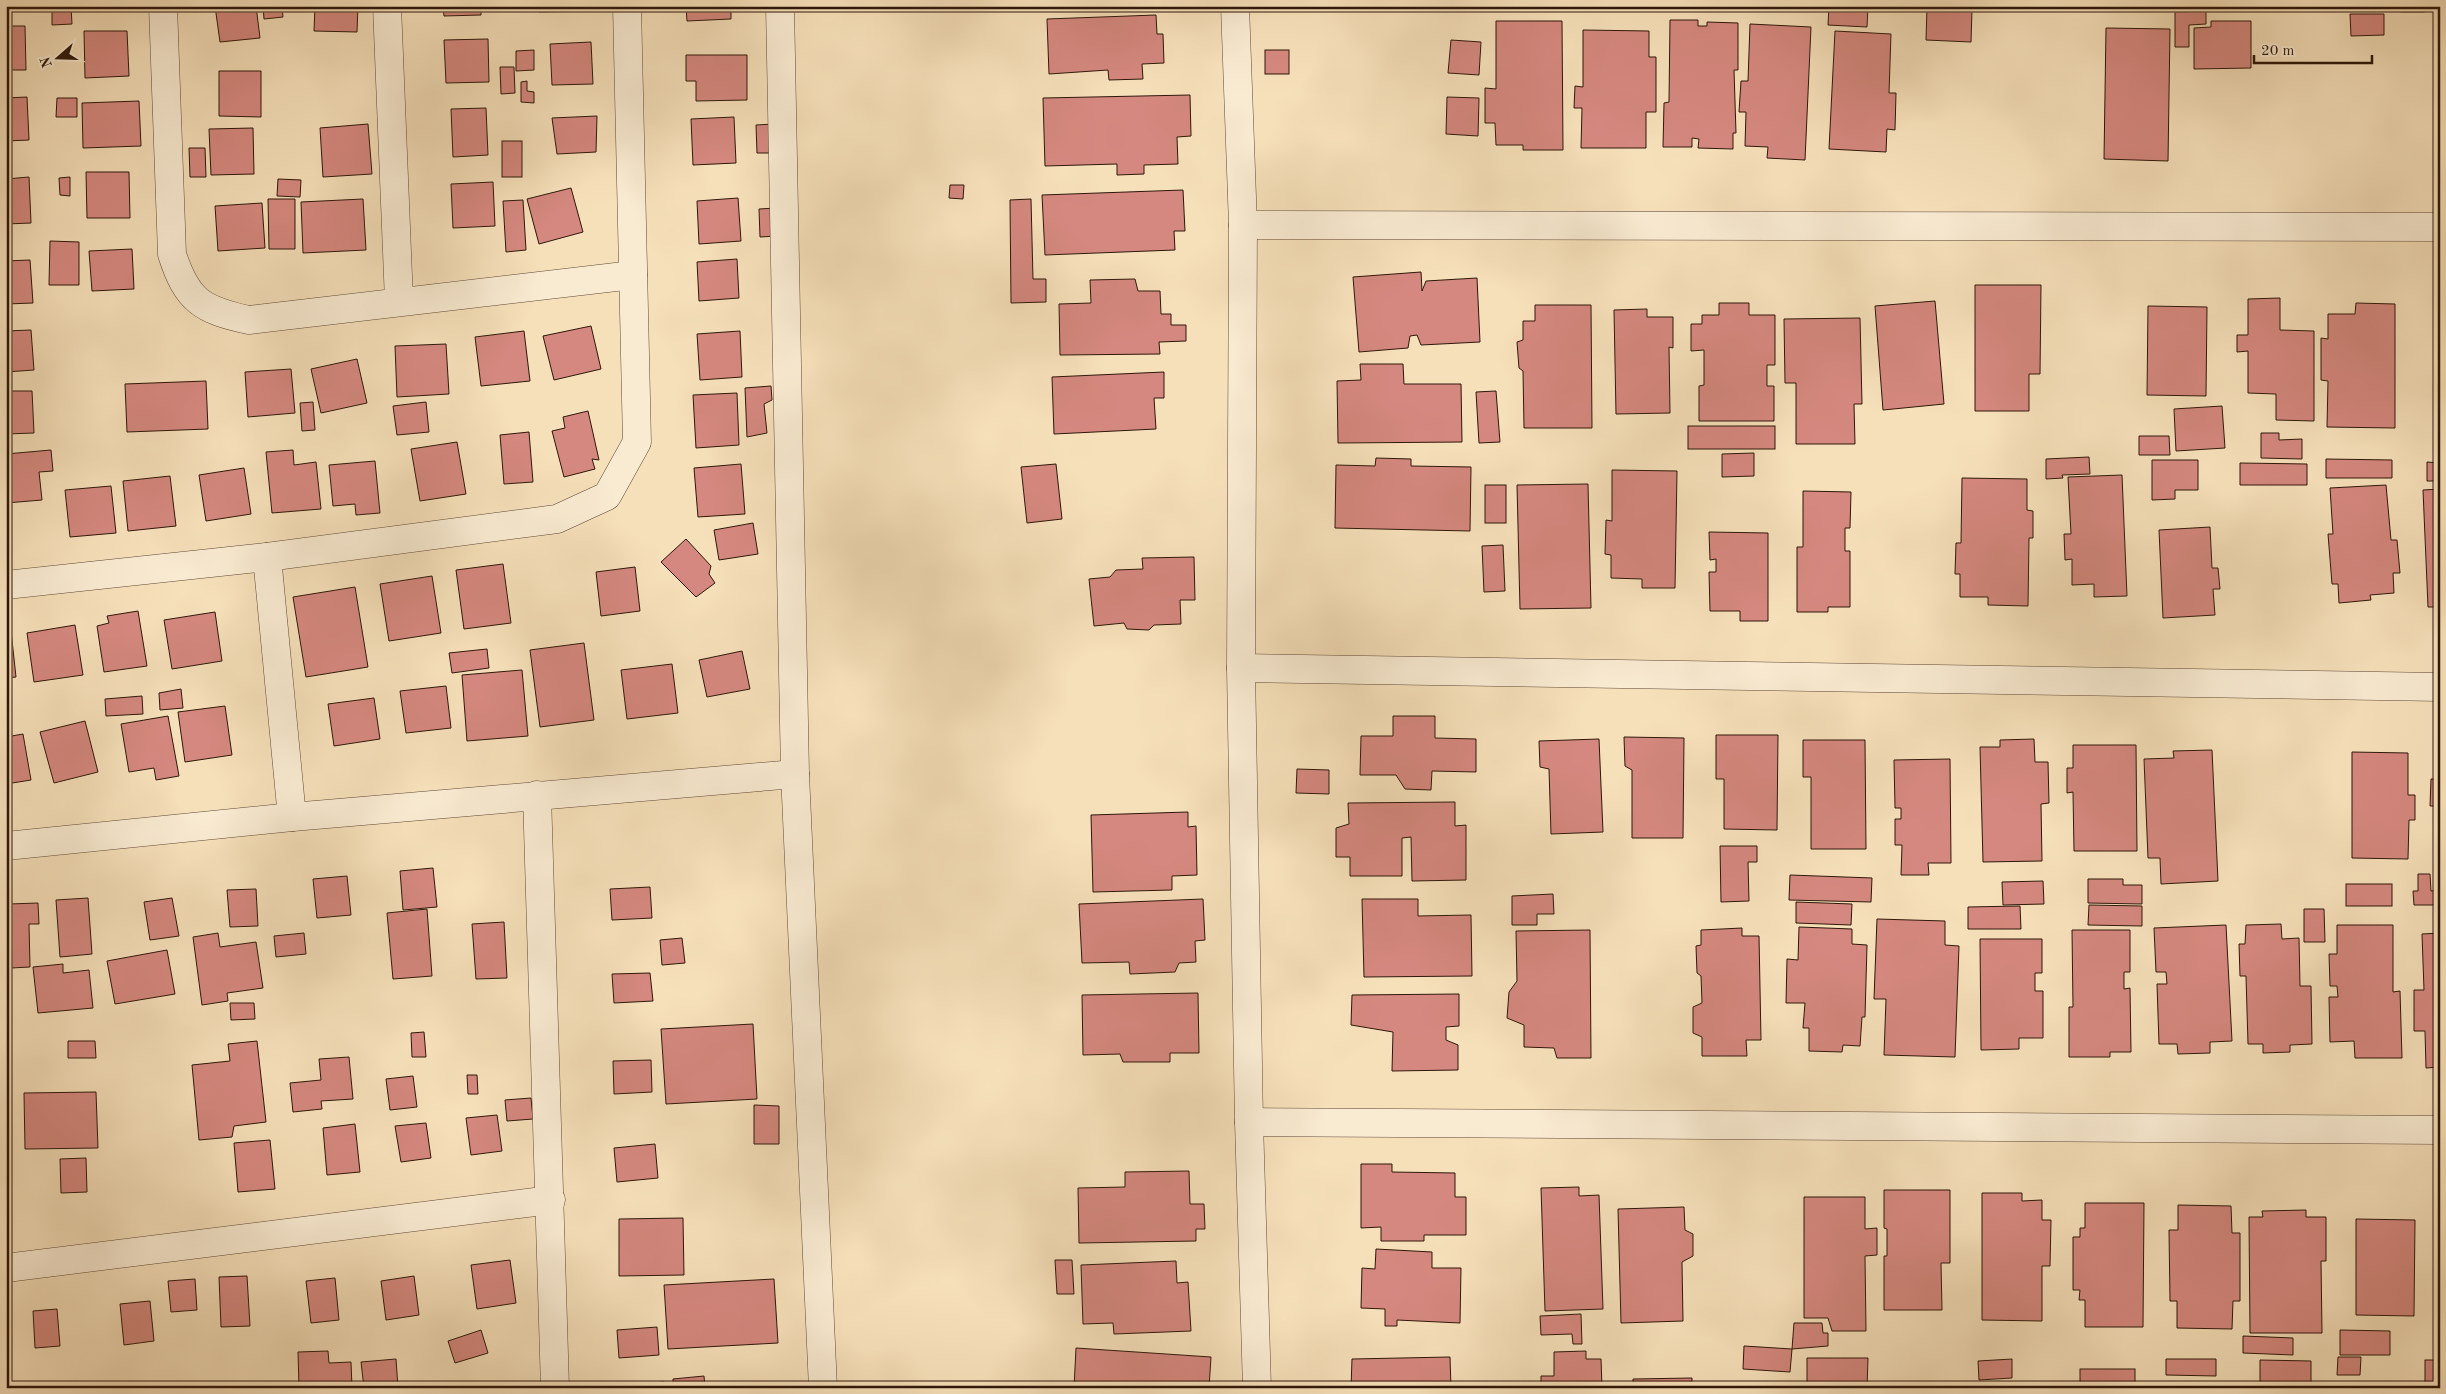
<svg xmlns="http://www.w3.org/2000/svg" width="2446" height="1394" viewBox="0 0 2446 1394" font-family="'Old Standard TT',serif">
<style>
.building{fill:#d5887f;stroke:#2e170a}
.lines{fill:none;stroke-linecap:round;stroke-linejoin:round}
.minor-casing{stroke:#604936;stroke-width:29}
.minor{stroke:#f9ebd2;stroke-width:28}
</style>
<rect width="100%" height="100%" fill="#f6e0ba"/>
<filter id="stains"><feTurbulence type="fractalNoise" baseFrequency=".004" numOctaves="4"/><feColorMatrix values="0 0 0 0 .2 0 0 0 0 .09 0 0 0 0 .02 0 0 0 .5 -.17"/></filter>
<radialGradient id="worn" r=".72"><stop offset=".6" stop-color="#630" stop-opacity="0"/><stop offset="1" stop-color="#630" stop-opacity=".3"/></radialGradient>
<g class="building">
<path d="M6 6H22V9L6 10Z"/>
<path d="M52 6H71L72 24 52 25Z"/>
<path d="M215 6H256L260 38 220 42Z"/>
<path d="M263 6H282L283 17 264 19Z"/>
<path d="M315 6H358L357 32 314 31Z"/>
<path d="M443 6H481V15L444 16Z"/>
<path d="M539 6H590V11L539 12Z"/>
<path d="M686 6H731V19L687 21Z"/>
<path d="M1829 6 1868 7 1867 27 1828 25Z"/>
<path d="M2017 6H2074V9Z"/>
<rect x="2108" y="6" width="57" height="3"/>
<rect x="2401" y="6" width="23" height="6"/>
<path d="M1927 7 1972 9 1971 42 1926 40Z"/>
<path d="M2206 11V24L2189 25V47H2175V12Z"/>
<path d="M2350 14H2384V35L2351 36Z"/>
<path d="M1156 15 1157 34H1163L1164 63 1142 64 1143 79 1109 80 1108 70 1049 74 1047 19Z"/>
<path d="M1670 20H1698V26H1707V22L1738 23V70H1734L1736 133H1733V149L1698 148 1699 139 1692 138V147H1663L1664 103 1669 102Z"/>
<path d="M1496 21H1562L1563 150H1523V145H1496L1495 123H1485V88L1496 89Z"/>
<path d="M2211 21H2251V68L2194 69V28L2211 27Z"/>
<path d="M1750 24 1811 27 1805 160 1767 158 1768 147 1745 146 1746 112H1739L1741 81H1748Z"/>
<path d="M6 26H25L26 70H6Z"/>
<path d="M2106 28 2170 29 2168 161 2104 159Z"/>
<path d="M1583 30 1649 31V57H1656V112H1646V148H1581L1582 108H1574L1575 86 1583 87Z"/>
<path d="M84 31H127L129 76 85 78Z"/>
<path d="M1835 31 1891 34 1889 93H1896L1895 130 1887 129 1886 152 1829 149Z"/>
<path d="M488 39 489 82 446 83 444 40Z"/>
<path d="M1451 40 1481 42 1479 75 1448 73Z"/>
<path d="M591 42 593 84 552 85 550 44Z"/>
<path d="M534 50V70L516 71V51Z"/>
<rect x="1265" y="50" width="24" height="24"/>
<path d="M686 55H747V100L696 101V81H686Z"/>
<path d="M500 67H514L515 93 501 94Z"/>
<path d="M219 71H261V117L219 116Z"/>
<path d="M527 81V91L534 92V103L521 102V82Z"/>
<path d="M1190 95 1191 136 1177 137 1178 164 1144 165V174L1117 175V164L1045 166 1043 98Z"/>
<path d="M27 97 29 140 6 141V98Z"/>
<path d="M1447 97 1479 98 1478 136 1446 134Z"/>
<path d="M57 98H77V117H56Z"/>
<path d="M139 101 141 146 83 148 82 103Z"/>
<path d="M486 108 488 155 453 157 451 109Z"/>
<path d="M597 116 596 152 557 154 552 118Z"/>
<path d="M734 117 736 163 693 165 691 119Z"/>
<path d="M368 124 372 174 323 177 320 128Z"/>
<path d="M774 124V153H757L756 125Z"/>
<path d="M253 128 254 174 211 175 209 129Z"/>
<rect x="502" y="141" width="20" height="36"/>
<path d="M189 148H205L206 177H190Z"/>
<path d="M86 172H129L130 218H87Z"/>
<path d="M29 177 31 223 6 224V179Z"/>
<path d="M70 177V196L60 195 59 178Z"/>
<path d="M278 179 301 180 300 197 277 196Z"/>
<path d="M493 182 495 226 453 228 451 184Z"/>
<path d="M950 185H964L963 199 949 198Z"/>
<path d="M571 188 583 232 539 244 527 199Z"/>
<path d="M1183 190 1185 231H1174L1175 250 1045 255 1042 195Z"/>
<path d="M738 198 741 241 699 244 697 201Z"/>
<path d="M268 199H295V249H269Z"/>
<path d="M363 199 366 250 303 253 301 202Z"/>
<path d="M1031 199 1033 279H1046V302L1011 303 1010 200Z"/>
<path d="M523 200 526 250 506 252 503 201Z"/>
<path d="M262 203 265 248 218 251 215 206Z"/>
<path d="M777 208V236L760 237 759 209Z"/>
<path d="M50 241 79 242V285H49Z"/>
<path d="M132 249 134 289 92 291 89 251Z"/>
<path d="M737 259 739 298 699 301 697 262Z"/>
<path d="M30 260 33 303 6 304V261Z"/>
<path d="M1421 272 1422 291 1426 281 1477 278 1480 342 1421 345 1417 335 1410 336 1408 348 1359 352 1353 277Z"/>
<path d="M1135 279 1138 291H1160L1161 314H1171V325H1186V341L1159 342 1160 354 1060 355 1059 304 1091 303 1090 280Z"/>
<path d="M1975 285H2041L2040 374H2029V411H1975Z"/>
<path d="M2280 298V330L2314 331V421L2276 420V394L2248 393V351L2237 352V335H2248V299Z"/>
<path d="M1935 301 1944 404 1883 410 1875 306Z"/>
<path d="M1719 303H1749V315H1775V365H1767V386H1774V421H1699V386L1704 385V350L1691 351V324H1702V315H1719Z"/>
<path d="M2356 303 2395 304V428L2327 427 2328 381 2321 380V338L2328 339V314H2355Z"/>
<path d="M1535 305H1591L1592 428H1524L1523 371 1519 368 1517 342 1523 340V321H1535Z"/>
<path d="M2148 306 2207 307 2206 396 2147 395Z"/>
<path d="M1647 309V317H1673V348L1669 347 1670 413 1616 414 1614 310Z"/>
<path d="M1860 318 1862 404H1854L1855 444H1796V383H1785L1784 319Z"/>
<path d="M591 326 601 369 554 380 543 336Z"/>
<path d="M31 330 34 370 6 372V331Z"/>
<path d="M524 331 530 381 481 386 475 337Z"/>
<path d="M740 331 742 377 700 380 697 334Z"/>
<path d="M446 344 449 394 397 397 395 346Z"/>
<path d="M357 359 367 403 321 413 311 369Z"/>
<path d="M1360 364H1403L1404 384H1461L1462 442 1338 443 1337 381 1361 380Z"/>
<path d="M291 369 295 413 248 417 245 372Z"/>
<path d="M1164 372V398H1154L1156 429 1054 434 1052 377Z"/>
<path d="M206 381 208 429 127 432 125 384Z"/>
<path d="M771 386 772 400 764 404 767 433 747 437 745 388Z"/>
<path d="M6 391H32L34 433 6 434Z"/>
<path d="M1496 391 1500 442 1479 443 1476 392Z"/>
<path d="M737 393 739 445 696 448 693 395Z"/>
<path d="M313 402 315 430 302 431 300 403Z"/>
<path d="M426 402 429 432 397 435 393 406Z"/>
<path d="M2222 406 2225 448 2176 451 2174 409Z"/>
<path d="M588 411 599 460 592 459 595 469 564 477 552 431 565 428 563 417Z"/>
<rect x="1688" y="426" width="87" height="23"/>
<path d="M529 432 533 482 504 484 500 435Z"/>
<path d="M2261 433H2279V440L2302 439V459L2261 458Z"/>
<path d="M2139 436H2169L2170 455H2139Z"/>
<path d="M457 442 466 494 420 501 411 449Z"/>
<path d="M51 450 53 471 39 472 42 500 6 503V454Z"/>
<path d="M293 450 294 465 316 462 321 509 272 513 266 452Z"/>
<path d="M1754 453V476L1722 477V454Z"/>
<path d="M2089 457 2090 474 2062 475 2063 478 2046 479V459Z"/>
<path d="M1376 458 1411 459V466L1471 467 1470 531 1335 528 1336 465 1375 466Z"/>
<path d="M2326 459 2392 460V478H2326Z"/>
<path d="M2152 460H2198V490H2175V499L2152 500Z"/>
<path d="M375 461 380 513 356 515 355 504 333 506 329 465Z"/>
<path d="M2427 462 2440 463V481H2427Z"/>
<path d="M2240 463 2307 464V485H2240Z"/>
<path d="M741 464 745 514 698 517 694 468Z"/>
<path d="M1056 464 1062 519 1027 523 1021 467Z"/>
<path d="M244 468 251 514 206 521 199 475Z"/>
<path d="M1612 470 1677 471 1675 588H1642V579L1611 578V555L1605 554 1606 520 1612 521Z"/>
<path d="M2122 475 2127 596 2094 597V584L2072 585V559L2065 560 2064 534H2071L2068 477Z"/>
<path d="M170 476 176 526 128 531 123 481Z"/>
<path d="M1962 478 2027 479V510L2033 511V538H2029L2028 606 1988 605V597H1960V574H1955L1956 543H1961Z"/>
<path d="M1588 484 1591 608 1520 609 1517 485Z"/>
<rect x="1485" y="485" width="21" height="38"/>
<path d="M2386 485 2391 540H2397L2400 573H2393L2394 593 2370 595 2371 600 2339 603 2338 584H2332L2328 534H2333L2330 488Z"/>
<path d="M111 486 116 533 70 537 65 490Z"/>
<path d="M2440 489V607H2428L2423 490Z"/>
<path d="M1803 491 1851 492 1850 528H1845V551H1850V607H1828V612H1797V547H1803Z"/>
<path d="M753 523 758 554 719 560 714 530Z"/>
<path d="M2210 527 2212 568H2218L2220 589H2213L2215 615 2163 618 2159 530Z"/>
<path d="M1709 532 1768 533V621H1740V611H1710L1709 572H1716V559L1710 560Z"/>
<path d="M686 539 711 566 709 574 715 583 696 597 661 562Z"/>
<path d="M1503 545 1505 591 1484 592 1482 546Z"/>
<path d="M1194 557 1195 600H1180L1181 624 1154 625 1149 630 1127 629 1124 623 1094 626 1089 579 1110 577 1116 570 1143 569 1142 558Z"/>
<path d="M503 564 511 623 464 629 456 570Z"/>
<path d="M635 567 640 611 601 616 596 572Z"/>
<path d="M432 576 441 633 389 641 380 584Z"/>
<path d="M355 587 368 667 306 677 293 597Z"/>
<path d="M138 611 147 666 104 672 97 626 109 623 107 616Z"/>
<path d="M215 612 222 661 172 669 164 620Z"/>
<path d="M75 625 83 675 34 682 27 633Z"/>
<path d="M11 631 16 677 6 678V632Z"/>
<path d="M584 643 594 720 540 727 530 650Z"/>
<path d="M487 649 489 668 452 673 449 653Z"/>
<path d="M742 651 750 689 707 697 699 660Z"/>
<path d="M672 664 678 713 627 719 621 670Z"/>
<path d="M522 670 528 736 467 741 462 675Z"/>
<path d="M446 686 451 728 406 733 400 691Z"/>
<path d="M181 689 183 708 160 710 159 693Z"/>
<path d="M142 696 143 714 106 716 105 699Z"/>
<path d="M374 698 380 739 334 746 328 704Z"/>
<path d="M225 706 232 755 185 762 178 712Z"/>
<path d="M168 716 179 776 156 780 154 768 129 772 121 724Z"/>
<path d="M1393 716H1435V738L1476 739V772L1432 771 1431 790 1405 789 1396 775H1360L1361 736H1393Z"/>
<path d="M85 721 98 772 54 783 40 732Z"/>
<path d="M23 734 31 780 6 784V737Z"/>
<path d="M1716 735H1778L1777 830 1724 829V779H1716Z"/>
<path d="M1624 737 1684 738 1683 838H1632V770L1625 766Z"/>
<path d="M1599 739 1603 832 1551 834 1549 769 1540 767 1539 741Z"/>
<path d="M2034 739 2035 762H2048L2049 803 2041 804 2042 861 1983 862 1980 747H2000V740Z"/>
<path d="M1803 740H1865L1866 849H1811V777H1803Z"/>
<path d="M2073 745H2136L2137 851H2074L2073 792 2067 793V768H2073Z"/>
<path d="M2212 750 2218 881 2161 884 2160 858H2148L2144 759 2174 758 2173 751Z"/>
<path d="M2352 752 2408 753V795H2415V820H2409L2408 859 2352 858Z"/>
<path d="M1950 759 1951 863H1928L1929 875H1901L1902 845H1895V819H1901V808H1895L1894 760Z"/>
<path d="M2438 759H2440V876L2438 806H2430L2431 779H2438Z"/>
<path d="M1297 769 1329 770V794L1296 793Z"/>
<path d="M1455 802V826L1466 825V880L1412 881 1411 837 1402 838V876H1350V857H1336V828L1349 824 1348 803Z"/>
<path d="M1188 812V827L1196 826 1197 875 1172 876V890L1093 892 1091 815Z"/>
<path d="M1720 846H1757V862H1748L1749 901 1721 902Z"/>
<path d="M433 868 437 907 403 910 400 871Z"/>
<path d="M2418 874H2430L2431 891 2440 890V905H2414L2413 891H2418Z"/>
<path d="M1790 875 1872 878 1871 902 1789 900Z"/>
<path d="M347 876 351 915 317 918 313 879Z"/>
<path d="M2088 879H2123V885H2142V904L2088 903Z"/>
<path d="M2043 881 2044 904 2003 905 2002 882Z"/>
<rect x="2346" y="884" width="46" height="22"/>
<path d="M650 887 652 918 612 920 610 889Z"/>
<path d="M256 889 258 926 230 927 227 890Z"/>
<path d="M1553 894 1554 914H1537V925H1512V896Z"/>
<path d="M88 898 92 954 60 957 56 900Z"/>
<path d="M172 898 179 936 150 940 144 902Z"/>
<path d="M1203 899 1205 940 1195 941 1196 962 1179 963 1175 972 1130 974 1129 962 1082 963 1079 904Z"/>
<path d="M1362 899H1418V916L1471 915 1472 976 1364 977Z"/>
<path d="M1796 902 1852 904 1851 925 1796 923Z"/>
<path d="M38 903 39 924H29L30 967 11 968 9 904Z"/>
<path d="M2089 905 2142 906V926L2088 925Z"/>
<path d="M2020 906 2021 929H1968V907Z"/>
<path d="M427 909 432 976 393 979 387 913Z"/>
<path d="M2304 909H2324L2325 942H2304Z"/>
<path d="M1877 919 1945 921V945L1959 946 1955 1057 1884 1055 1886 999H1874Z"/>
<path d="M504 922 507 978 476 979 472 924Z"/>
<path d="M2281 924 2282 939 2299 938 2300 986H2311L2312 1044 2290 1045V1052L2263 1053V1044H2248L2246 976H2240L2239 944H2245L2246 925Z"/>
<path d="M2226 925 2232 1041 2210 1042V1053L2178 1054 2177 1044H2159L2157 984H2167L2166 972H2156L2154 928Z"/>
<path d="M2337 925H2393V992L2400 991 2402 1058H2355L2354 1041 2330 1042 2329 997H2338L2337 986H2330L2329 954H2337Z"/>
<path d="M1799 927 1852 929V944L1867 945 1865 1017H1862L1860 1046 1843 1045 1842 1052 1809 1051V1028H1803L1805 1003H1786L1787 959 1798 960Z"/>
<path d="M1742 928V936H1759L1761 1040H1746L1747 1056H1702V1037L1693 1033V1007L1702 1003 1701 976 1697 973 1696 946 1701 945V930Z"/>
<path d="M1590 930 1591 1058H1557L1554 1048 1524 1047V1025L1507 1018 1509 992 1517 981 1516 931Z"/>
<path d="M2072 930H2130V972H2124V989L2130 988 2131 1052H2110V1057H2069V1007H2073Z"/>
<path d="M218 933 220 947 256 942 263 988 227 993 228 1001 202 1005 193 937Z"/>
<path d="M304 933 306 954 276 957 274 936Z"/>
<path d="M2440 933V1067L2426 1068 2425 1031H2414V990H2424L2422 934Z"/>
<path d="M682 938 685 963 662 965 660 940Z"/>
<path d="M1980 939H2042V973H2035V991H2043V1038H2019V1049L1981 1050Z"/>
<path d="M167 950 175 994 115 1004 107 961Z"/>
<path d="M63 964V973L89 970 93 1008 38 1013 33 967Z"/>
<path d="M650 973 653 1001 614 1003 612 974Z"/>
<path d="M1198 993 1199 1053H1170V1062H1123L1120 1054 1083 1055 1082 995Z"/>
<path d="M1459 994V1026L1446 1027V1040L1458 1045V1070L1392 1071 1393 1032 1351 1025 1352 995Z"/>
<path d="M230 1003H254L255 1019 231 1020Z"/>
<path d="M753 1024 757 1099 666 1104 661 1029Z"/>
<path d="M424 1032 426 1057H412L411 1033Z"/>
<path d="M68 1041H95L96 1058H68Z"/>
<path d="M257 1041 266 1122 234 1126 232 1137 199 1140 192 1065 230 1061 228 1044Z"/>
<path d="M349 1057 353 1099 321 1101 322 1109 293 1112 290 1083 321 1080 319 1059Z"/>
<path d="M651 1060 652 1092 614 1094 613 1061Z"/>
<path d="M467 1075H477L478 1094H468Z"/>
<path d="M413 1076 417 1107 390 1110 386 1079Z"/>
<path d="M96 1092 98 1148 25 1149 24 1093Z"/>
<path d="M531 1098 533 1119 507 1121 505 1100Z"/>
<path d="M754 1105 779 1106V1144H754Z"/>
<path d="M497 1115 502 1151 471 1155 466 1118Z"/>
<path d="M426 1123 431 1158 401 1162 395 1126Z"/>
<path d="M355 1124 360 1172 327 1175 323 1128Z"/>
<path d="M270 1140 275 1189 238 1192 234 1143Z"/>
<path d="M655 1144 658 1178 617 1182 614 1148Z"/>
<path d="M86 1158 87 1192 61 1193 60 1159Z"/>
<path d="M1361 1164H1392V1172L1455 1173V1197H1466V1235H1424V1241H1381V1227L1361 1228Z"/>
<path d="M1189 1171 1190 1204H1204L1205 1229H1196V1241L1079 1243 1078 1188 1125 1187V1172Z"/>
<path d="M1579 1187V1196L1599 1195 1603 1309 1545 1311 1541 1188Z"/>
<path d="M1884 1190H1950V1263H1941L1942 1310H1884V1256H1887V1229L1884 1228Z"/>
<path d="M1982 1193H2022V1201L2042 1200V1220H2051L2050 1266H2042V1321L1982 1320Z"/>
<path d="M1804 1197H1865V1229L1877 1228V1255L1865 1256 1866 1331H1832L1828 1318H1804Z"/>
<path d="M2085 1203H2144L2143 1327H2085V1300H2079L2080 1290H2073V1237H2080V1228H2085Z"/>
<path d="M2439 1204H2440V1254H2437Z"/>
<path d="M2178 1205 2231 1206 2232 1233H2240V1301H2233L2232 1329 2177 1328V1301H2170L2169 1230H2178Z"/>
<path d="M1684 1207 1685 1230 1693 1234V1256L1682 1262 1683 1321 1621 1323 1618 1209Z"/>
<path d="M2306 1210V1217H2326V1261H2321L2322 1333H2250L2249 1217H2263L2262 1211Z"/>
<path d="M683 1218 684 1275 619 1276V1219Z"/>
<path d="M2356 1219 2415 1220 2414 1316 2356 1315Z"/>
<path d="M1376 1249 1432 1252V1268H1461L1460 1323 1397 1320V1326H1385V1309L1361 1308 1362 1268 1375 1269Z"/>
<path d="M510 1260 516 1303 477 1309 471 1265Z"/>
<path d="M1055 1260H1072L1074 1294H1057Z"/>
<path d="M1176 1261 1177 1283 1188 1282 1191 1331 1114 1334 1113 1323 1083 1324 1081 1265Z"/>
<path d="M247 1276 250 1326 221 1327 219 1277Z"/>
<path d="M414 1276 419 1315 386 1320 381 1281Z"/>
<path d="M335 1278 339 1320 311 1323 306 1281Z"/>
<path d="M195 1279 197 1310 171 1312 168 1281Z"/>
<path d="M774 1279 778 1343 668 1349 664 1285Z"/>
<path d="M150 1301 154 1341 124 1345 120 1304Z"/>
<path d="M57 1309 60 1346 35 1348 33 1311Z"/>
<path d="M1581 1314 1582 1344H1573L1572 1334 1541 1335 1540 1316Z"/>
<path d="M1794 1323H1822L1823 1333H1828V1346L1792 1349Z"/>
<path d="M657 1327 659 1355 619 1358 617 1330Z"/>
<path d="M481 1330 488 1353 455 1363 448 1341Z"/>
<path d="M2340 1330 2390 1331V1355H2340Z"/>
<path d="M2243 1336 2293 1338V1355L2243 1353Z"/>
<path d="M1744 1346 1792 1349 1790 1372 1743 1369Z"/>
<path d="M1076 1348 1211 1357 1209 1388H1074Z"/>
<path d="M328 1351 329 1363 351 1362 352 1388H299L298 1352Z"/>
<path d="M1586 1351V1359H1601L1602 1388H1541V1376H1554V1352Z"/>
<path d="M1450 1357 1451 1388H1351L1352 1359Z"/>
<path d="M2338 1357H2361L2360 1375H2337Z"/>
<path d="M1807 1358H1868L1867 1388H1807Z"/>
<path d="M396 1359 398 1388H364L361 1362Z"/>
<path d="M2012 1359V1378L1979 1380 1978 1361Z"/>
<path d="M2166 1359H2216V1376L2166 1375Z"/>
<path d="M2260 1360 2311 1361V1385L2260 1384Z"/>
<rect x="2425" y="1360" width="15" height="28"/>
<rect x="2080" y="1369" width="55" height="19"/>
<path d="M704 1376 705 1388H673V1379Z"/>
<path d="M1692 1378V1388H1633V1379Z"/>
<path d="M664 1382 665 1388H614V1386Z"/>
</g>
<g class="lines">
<g class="minor-casing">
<g id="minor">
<path d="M163 6 172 254C187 301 202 310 249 320L633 275"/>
<path d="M387 6 399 301"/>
<path d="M780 6 795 774 823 1388"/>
<path d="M1235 6 1243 225 1241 668 1249 1122 1257 1388"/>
<path d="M1243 225 2440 227"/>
<path d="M267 557 292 817"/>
<path d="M6 585 267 557 557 519 607 496 637 442 627 6"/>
<path d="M1241 668 2440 687"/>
<path d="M537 795 555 1388"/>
<path d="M6 846 292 817 795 774"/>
<path d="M1249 1122 2440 1130"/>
<path d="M6 1268 551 1200"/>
</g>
</g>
<use href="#minor" class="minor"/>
</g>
<rect width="2446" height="1394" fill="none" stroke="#f6e0ba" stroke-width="25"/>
<rect x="8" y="8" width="2431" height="1379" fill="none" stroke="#2e170a" stroke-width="2.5"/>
<rect x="12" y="12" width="2421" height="1369" fill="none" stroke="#2e170a"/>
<g transform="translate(58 58) rotate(250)" stroke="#f9ebd2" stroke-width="4" paint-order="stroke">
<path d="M0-4L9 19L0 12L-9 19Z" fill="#2e170a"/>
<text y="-8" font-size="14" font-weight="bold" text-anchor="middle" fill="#2e170a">N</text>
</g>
<path d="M2254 55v8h118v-8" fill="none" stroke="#2e170a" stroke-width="2.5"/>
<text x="2261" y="55" font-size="15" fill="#2e170a" stroke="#f9ebd2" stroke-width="4" paint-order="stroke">20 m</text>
<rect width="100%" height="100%" filter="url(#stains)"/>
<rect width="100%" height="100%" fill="url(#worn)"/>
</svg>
